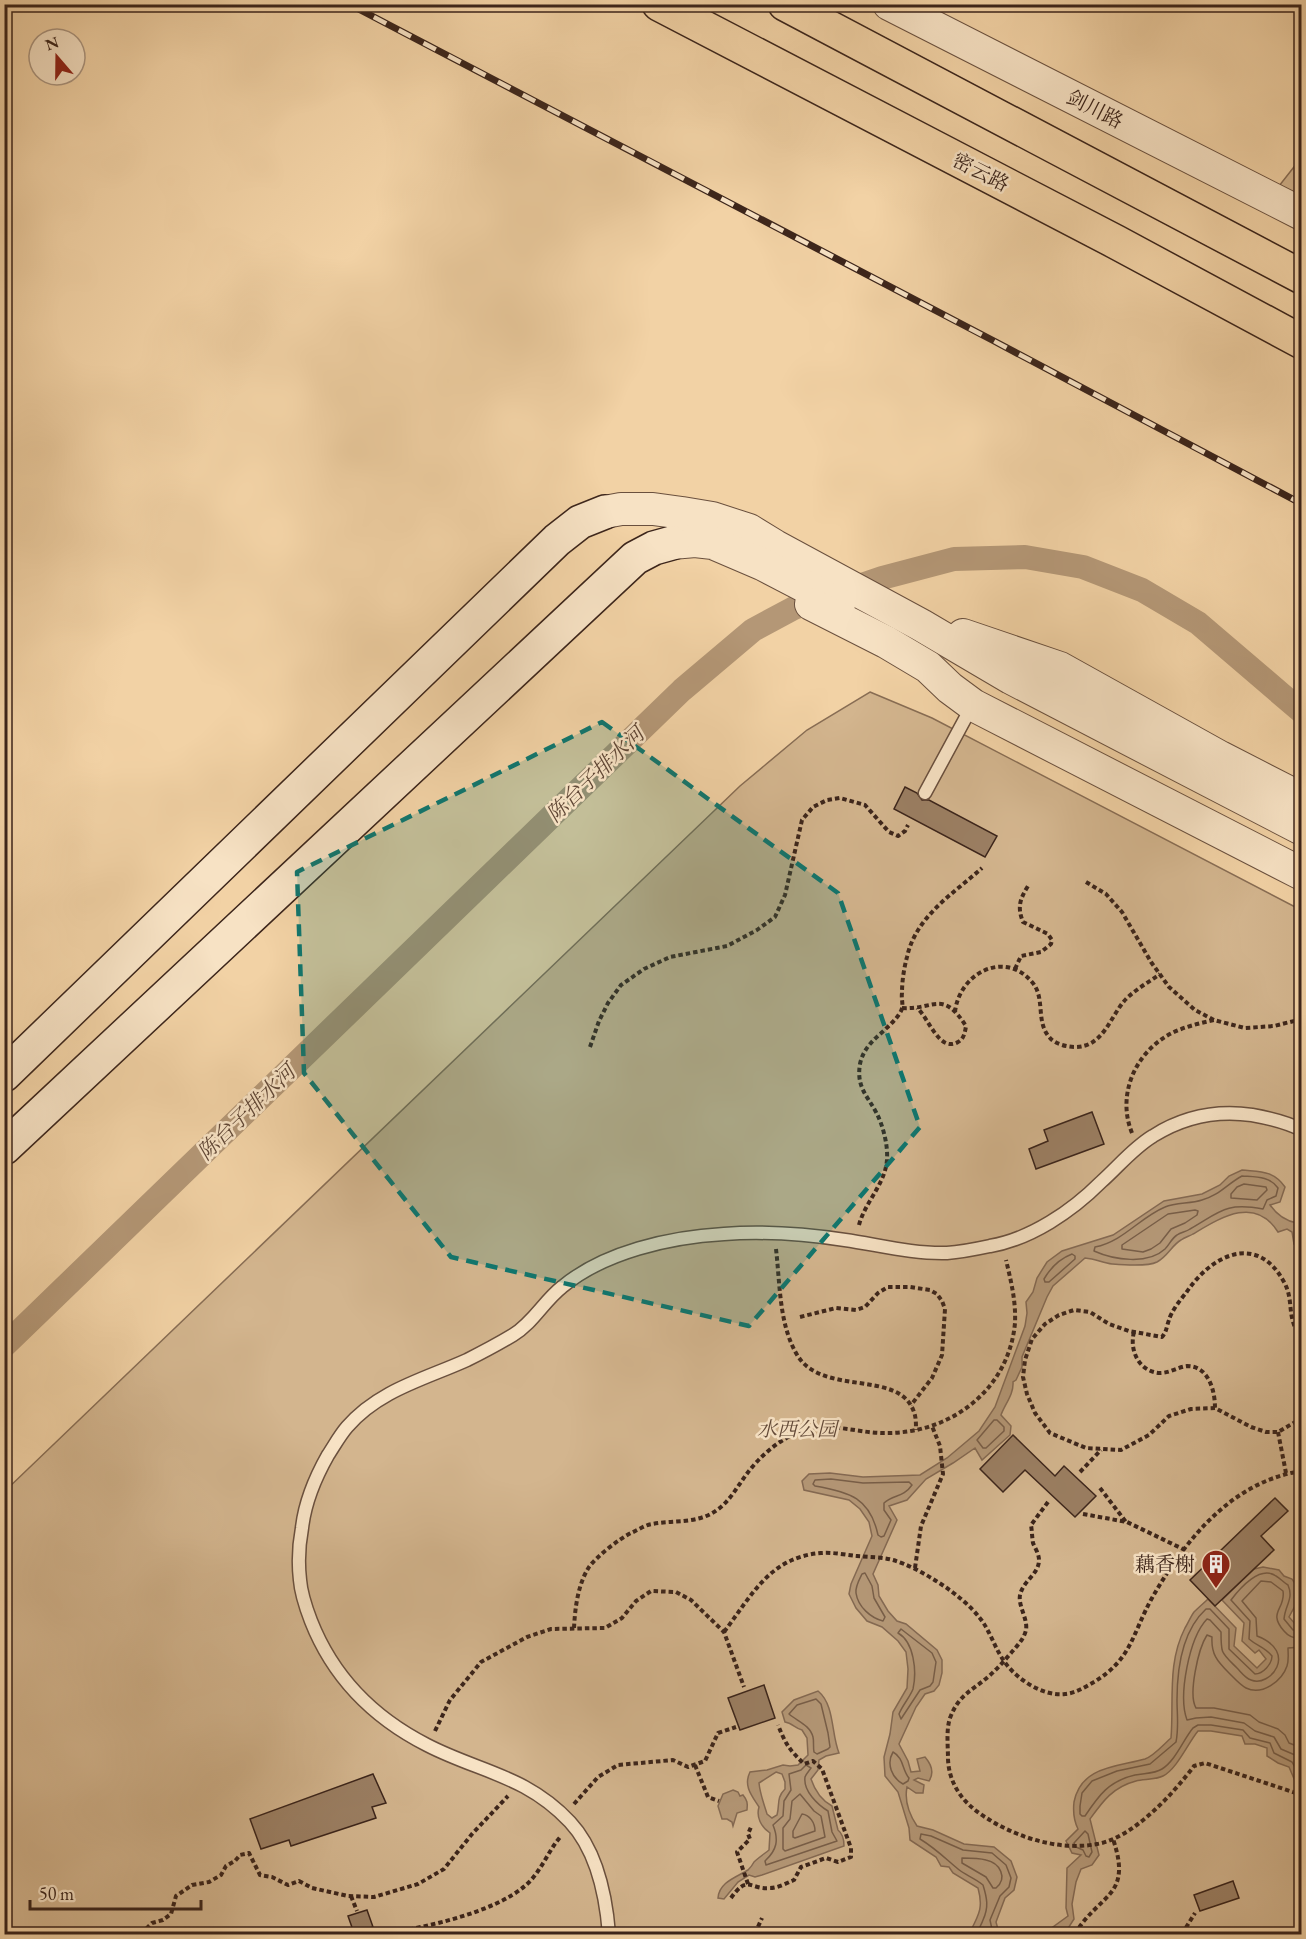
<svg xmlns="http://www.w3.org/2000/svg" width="1306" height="1939" viewBox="0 0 1306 1939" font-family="'EB Garamond','Noto Serif SC',serif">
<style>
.green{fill:#d3b58e;stroke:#886d54;stroke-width:1.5}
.water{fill:#b49776;stroke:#846952;stroke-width:1.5;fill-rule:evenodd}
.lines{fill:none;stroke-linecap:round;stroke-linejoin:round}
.shore{stroke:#785e48;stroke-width:1.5}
.canal{stroke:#b49776;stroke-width:24}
.building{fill:#9b7f63;stroke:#3c251b;stroke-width:1.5}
.service-casing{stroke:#6a503e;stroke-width:15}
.tertiary-casing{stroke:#6a503e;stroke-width:34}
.secondary-casing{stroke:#3c251b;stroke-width:36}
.trunk-casing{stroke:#3c251b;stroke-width:36}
.path{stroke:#3c251b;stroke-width:4;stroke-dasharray:4.5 3;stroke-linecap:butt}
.service{stroke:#f7e2c4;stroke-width:12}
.tertiary{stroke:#f7e2c4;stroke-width:32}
.secondary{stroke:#f7e2c4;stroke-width:33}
.trunk{stroke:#f2d2a5;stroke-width:33}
.rail-casing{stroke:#3c251b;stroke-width:7}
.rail{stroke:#f7e2c4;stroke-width:4.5;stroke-dasharray:14;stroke-linecap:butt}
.marked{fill:#0f766e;fill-opacity:0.2;stroke:#0f766e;stroke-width:4.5;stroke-dasharray:12 8;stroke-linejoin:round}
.labels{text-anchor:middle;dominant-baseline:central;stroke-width:5;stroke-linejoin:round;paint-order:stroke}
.street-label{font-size:20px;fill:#3c251b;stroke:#f7e2c4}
.park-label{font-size:20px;font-style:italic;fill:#624938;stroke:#f7e2c4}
.poi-label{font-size:20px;fill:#3c251b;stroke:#f7e2c4;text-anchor:end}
.water-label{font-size:21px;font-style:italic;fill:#604736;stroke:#f7e2c4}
</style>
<rect width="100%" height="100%" fill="#f2d2a5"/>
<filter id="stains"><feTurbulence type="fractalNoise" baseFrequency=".00333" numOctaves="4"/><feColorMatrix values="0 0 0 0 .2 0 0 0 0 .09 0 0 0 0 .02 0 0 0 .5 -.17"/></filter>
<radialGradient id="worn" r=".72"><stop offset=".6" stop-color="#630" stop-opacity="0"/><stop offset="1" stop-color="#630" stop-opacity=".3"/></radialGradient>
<g class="green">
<path d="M1301 158V198L1279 186Z"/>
<path d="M870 692 932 718 1301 910V1934H5V1491L740 786 807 730Z"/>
</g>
<g class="water">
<path d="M1242 1170C1260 1172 1273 1170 1285 1187L1280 1202 1270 1205C1277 1215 1285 1221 1297 1223L1298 1214H1301V1255L1294 1244 1292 1232 1287 1229 1278 1232C1255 1195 1220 1218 1193 1234 1190 1236 1185 1237 1181 1240 1172 1245 1168 1256 1157 1262 1147 1267 1124 1265 1112 1264 1103 1263 1096 1259 1085 1258L1053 1286 1047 1297 1022 1357V1367L1016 1380 1013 1382C1014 1394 1005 1404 1001 1415L1011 1426 1010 1435 982 1460 975 1448 953 1463 926 1479 907 1500 889 1506 897 1520 873 1574 878 1585 879 1596 888 1611 897 1621 906 1624 937 1650 942 1660V1673L939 1685 934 1691 925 1694 916 1707 899 1744 908 1761 911 1772 920 1771 917 1759 925 1757C931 1764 935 1772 929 1781L918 1778 914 1780 924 1785 923 1793H916L907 1787C904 1802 909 1814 917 1826L933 1830 964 1844 994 1847 1011 1861 1017 1877 1014 1890 1005 1898 996 1922 999 1933 1002 1934H973L971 1930C980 1913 983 1906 978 1888L953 1873 949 1867 941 1866 936 1857 910 1840 909 1828 898 1792 885 1776 884 1757 890 1734 893 1712 907 1688 908 1669 906 1652 898 1641 882 1627 867 1621 856 1608 849 1594 851 1584 872 1536 869 1522 860 1509 849 1500 804 1490 802 1481 809 1474 830 1473 863 1477 920 1475 947 1458 979 1431 995 1407 1025 1326 1027 1313 1026 1302 1033 1292 1037 1278 1047 1262 1062 1251 1113 1235 1164 1201 1202 1194 1220 1185 1229 1176Z"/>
<path d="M1263 1567 1279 1570 1284 1576 1292 1579 1296 1585V1604L1289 1617 1296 1625 1302 1623 1301 1779 1295 1781 1289 1767 1278 1763 1267 1756V1748L1255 1744H1245L1242 1736 1211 1731H1198C1188 1743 1177 1769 1163 1776 1155 1780 1144 1779 1136 1781 1113 1787 1103 1801 1090 1819L1099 1855 1092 1865 1081 1869 1076 1882 1072 1904 1074 1919 1067 1930 1058 1934H1027L1035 1929 1041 1932 1050 1929 1068 1916 1066 1908 1067 1868 1081 1855 1072 1853 1066 1841 1078 1829C1074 1821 1073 1811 1074 1802 1081 1766 1117 1767 1145 1759 1154 1756 1164 1744 1171 1738 1174 1701 1167 1663 1185 1628 1188 1623 1191 1616 1194 1612 1199 1607 1204 1603 1208 1599L1236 1628 1234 1646 1257 1668 1266 1659 1259 1650 1255 1653 1242 1641 1244 1623 1222 1600 1254 1569Z"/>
<path d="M818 1691C835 1705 831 1734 839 1753L826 1756 819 1760 818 1770 811 1779C815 1791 821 1800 832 1806L838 1830C843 1834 844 1839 844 1846L762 1875 755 1877 749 1875 738 1882 724 1899 718 1898C719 1882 737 1877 748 1870 749 1869 753 1864 754 1862 758 1858 764 1854 769 1850L770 1833C761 1827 756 1817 759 1807 752 1796 743 1786 750 1772L767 1770 783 1765 790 1766 798 1765 808 1755 807 1738 802 1730C795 1728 792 1723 785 1722L782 1712 794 1700ZM776 1772 782 1774 785 1782V1789C776 1798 780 1804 777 1815L772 1818 767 1814C764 1804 760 1794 759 1783Z"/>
<path d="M733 1790 738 1792 740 1796 743 1795C747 1800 748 1803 747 1810L737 1813 733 1826 732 1822 727 1819H722L718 1806 723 1794Z"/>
</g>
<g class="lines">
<g class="shore">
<path d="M1242 1176C1255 1177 1270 1176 1278 1188L1276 1196 1267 1200 1263 1209C1225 1202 1220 1212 1190 1229 1186 1232 1181 1232 1177 1235 1172 1238 1169 1245 1165 1249 1148 1265 1114 1260 1094 1251L1095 1247C1124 1241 1139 1218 1165 1207 1176 1202 1190 1204 1202 1200 1220 1195 1227 1184 1242 1176Z"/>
<path d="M1244 1184 1266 1187 1267 1190 1257 1200 1231 1198V1194L1237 1187Z"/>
<path d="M1195 1210 1198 1211 1197 1215 1185 1223 1171 1229 1160 1243 1151 1249 1143 1252 1122 1249V1245L1168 1214Z"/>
<path d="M1072 1254 1075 1256V1259L1049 1282H1045L1044 1279C1051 1267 1059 1259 1072 1254Z"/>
<path d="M994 1420H997L1004 1427V1431L986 1448H983L977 1440Z"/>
<path d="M831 1479 863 1483 909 1482 912 1485C903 1498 894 1494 884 1503V1510L891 1520 884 1536 881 1537 878 1535C870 1498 850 1492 815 1486L813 1484 815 1480Z"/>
<path d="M865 1573 872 1586 874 1598 885 1617 883 1621C871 1618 858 1607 856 1593 855 1587 859 1580 862 1574Z"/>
<path d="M901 1629 932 1653 936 1662 933 1682 930 1686 920 1690 901 1719 899 1714C902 1706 910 1697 913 1689 917 1671 914 1642 898 1633Z"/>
<path d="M1302 1629 1293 1630 1284 1619C1285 1605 1294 1599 1288 1585 1283 1582 1281 1579 1276 1576 1260 1565 1240 1588 1231 1600L1250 1621 1249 1639C1257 1646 1265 1647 1272 1656 1272 1664 1263 1674 1255 1674L1229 1649V1629L1210 1609H1206C1182 1631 1177 1669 1177 1700 1177 1714 1179 1727 1176 1742L1150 1764 1117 1771 1092 1781 1082 1793 1080 1806V1814L1082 1816H1085C1099 1795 1109 1781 1135 1775 1144 1773 1154 1774 1162 1769 1176 1760 1183 1740 1193 1728L1198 1725H1211L1243 1730 1250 1738 1270 1743 1274 1753 1292 1762 1298 1773 1302 1774"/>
<path d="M1302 1638C1294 1639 1289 1637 1284 1631 1267 1612 1286 1609 1283 1591L1271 1582 1261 1581 1242 1601 1256 1618 1257 1636C1299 1652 1270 1688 1251 1680 1245 1678 1241 1672 1237 1668 1221 1652 1221 1654 1221 1632L1210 1620 1207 1619C1189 1638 1178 1696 1187 1720L1196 1718 1211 1717 1244 1723 1255 1731 1274 1737 1281 1749 1295 1755 1302 1762"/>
<path d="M1302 1647 1288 1648C1288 1654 1289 1660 1287 1666 1282 1681 1262 1696 1246 1688 1240 1685 1234 1678 1229 1673 1217 1661 1211 1654 1212 1637L1207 1635C1198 1649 1188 1695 1196 1708H1214L1250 1715 1259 1722 1278 1729 1285 1735 1289 1743 1302 1748"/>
<path d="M816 1699 821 1704 828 1733 830 1747 828 1749 817 1754 814 1752C813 1747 814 1741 813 1737 810 1725 797 1721 789 1714L797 1705Z"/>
<path d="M893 1752C904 1758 902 1770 909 1778L908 1781 903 1784C892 1778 886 1764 893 1752Z"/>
<path d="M806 1765 811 1768C809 1771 806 1774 805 1777 803 1791 818 1805 828 1811L832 1832 837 1841 766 1865 765 1861C777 1850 779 1840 773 1825L783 1816 784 1801 791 1790 789 1774 801 1770Z"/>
<path d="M800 1794 814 1811 821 1816 825 1837 785 1851 783 1849V1828L790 1819 792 1801Z"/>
<path d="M802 1814C810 1815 815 1823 815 1831L795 1838 793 1837V1831Z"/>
<path d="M1085 1831 1088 1834 1092 1852 1089 1857 1086 1856 1083 1850 1076 1847 1074 1843Z"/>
<path d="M962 1858C969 1858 979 1858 986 1860 1000 1863 1008 1878 996 1888H993L986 1877 962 1863Z"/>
<path d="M978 1934C978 1928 981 1926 983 1920 989 1907 987 1898 983 1885 975 1878 965 1875 958 1869 946 1859 935 1848 920 1839L921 1834 931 1836 963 1850 992 1853 1006 1865 1011 1878 1009 1887 1000 1896 990 1920 993 1934"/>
</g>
<path class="canal" d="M4 1346 682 690 753 630 794 608 882 578 954 559 1025 557 1083 567 1142 590 1198 623 1302 712"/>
</g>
<g class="building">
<path d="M905 787 917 793 922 800H929L997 836 985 857 894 809Z"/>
<path d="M1092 1112 1104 1144 1036 1169 1029 1149 1048 1141 1044 1130Z"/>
<path d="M1013 1435 1055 1476 1064 1466 1096 1496 1075 1517 1025 1470 1003 1492 980 1469Z"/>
<path d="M1275 1498 1288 1511 1261 1536 1274 1550 1215 1606 1190 1580Z"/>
<path d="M764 1685 775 1718 740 1730 728 1698Z"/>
<path d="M373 1774 386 1803 372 1807 376 1818 291 1846 289 1840 261 1849 250 1819Z"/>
<path d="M1233 1881 1239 1898 1200 1911 1194 1895Z"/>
<path d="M367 1910 373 1927 354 1933 348 1916Z"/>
</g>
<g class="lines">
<g class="service-casing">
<g id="service">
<path d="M925 793 972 706"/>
<path d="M609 1934C606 1896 597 1851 570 1822 526 1775 479 1772 427 1745 374 1718 333 1677 311 1621 306 1608 301 1594 300 1580 298 1563 299 1544 302 1528 305 1501 315 1478 328 1455 334 1446 340 1435 347 1427 379 1390 425 1379 467 1360 483 1352 498 1344 513 1335 533 1323 544 1301 562 1287 604 1252 670 1237 724 1234 763 1231 805 1234 845 1240 879 1245 913 1254 947 1253 962 1252 976 1249 990 1246 1031 1239 1072 1211 1101 1182 1118 1167 1133 1148 1153 1136 1183 1117 1217 1110 1252 1115 1269 1118 1286 1122 1302 1130"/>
</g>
</g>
<g class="tertiary-casing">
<g id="tertiary">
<path d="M889 4 1302 214"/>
<path d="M605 512 621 509H653L682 513 712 518 749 530 775 546 921 625 1011 678 1302 829"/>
<path d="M672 543 695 541 713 543 762 564 839 604"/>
<path d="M811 604 886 642 928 667 950 688 973 705 1302 874"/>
<path d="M963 635 1060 668 1220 757 1302 799"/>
</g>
</g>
<g class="secondary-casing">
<g id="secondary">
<path d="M4 1075 557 540 580 522 605 512"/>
<path d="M4 1148 635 558 654 548 672 543"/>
</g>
</g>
<g class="trunk-casing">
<g id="trunk">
<path d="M659 4 1116 242 1302 342"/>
<path d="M785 4 1302 277"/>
</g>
</g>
<g class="path">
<path d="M1086 882 1106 894 1122 912 1151 962 1169 987 1195 1010 1214 1020 1245 1028 1274 1026 1302 1019"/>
<path d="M1015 969 1021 956 1041 952 1051 944 1052 940 1048 934 1023 922C1017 907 1020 899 1028 886"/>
<path d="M902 1008C935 1010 942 989 966 1026 965 1032 964 1039 958 1042 939 1053 929 1018 917 1008"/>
<path d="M955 1012C959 974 1004 949 1032 982 1046 998 1035 1022 1050 1038 1055 1044 1067 1047 1075 1047 1104 1047 1110 1016 1126 999 1136 989 1149 982 1160 974"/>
<path d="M590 1047 599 1021 608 1003 621 985 644 969 670 957 727 946 757 930 775 917 785 895 802 820 813 807 827 800 840 798 865 805 889 832 898 836 905 831 908 825"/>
<path d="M1132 1133C1116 1094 1136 1050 1174 1032 1187 1026 1201 1023 1214 1020"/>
<path d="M859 1225C865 1202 886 1183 887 1159 888 1145 883 1126 877 1114 868 1096 856 1088 860 1064 865 1039 890 1031 901 1011 904 1005 901 999 902 993 902 981 904 968 907 957 916 916 953 894 982 868"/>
<path d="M776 1249C780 1283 779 1323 796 1353 820 1398 899 1368 914 1412 916 1417 916 1424 916 1430"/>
<path d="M800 1317 836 1308 856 1310 865 1307 878 1293 888 1287H910L930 1290 937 1294 942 1301 945 1309 942 1355 932 1378 911 1405"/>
<path d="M1134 1332C1129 1350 1139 1372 1160 1373 1170 1373 1178 1367 1187 1366 1209 1366 1215 1391 1215 1408"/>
<path d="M1302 1339C1285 1317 1295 1302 1284 1282 1257 1232 1211 1255 1186 1293 1180 1300 1171 1312 1169 1320 1166 1328 1167 1331 1162 1337L1129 1331 1109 1324 1090 1312 1074 1310 1059 1315 1045 1324 1032 1339 1025 1360 1023 1377 1027 1394 1035 1413 1050 1433 1086 1448 1121 1450 1149 1435 1169 1416 1191 1409 1215 1408 1251 1427 1266 1432H1278L1302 1418"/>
<path d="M1278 1432 1286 1473"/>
<path d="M1080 1472 1101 1450"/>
<path d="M1100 1488 1126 1522"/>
<path d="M1048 1502 1031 1525C1032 1531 1032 1537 1033 1543 1035 1548 1039 1554 1039 1560 1039 1574 1023 1581 1020 1595 1018 1606 1028 1619 1026 1630 1024 1639 1017 1646 1011 1653 1004 1661 997 1669 989 1676 972 1691 959 1694 950 1718 946 1730 948 1746 948 1759 949 1785 964 1804 985 1817 1017 1838 1060 1851 1097 1844 1133 1838 1173 1794 1194 1766L1205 1763 1302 1795"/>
<path d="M1083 1514 1127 1522 1185 1550"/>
<path d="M915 1568 921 1526 943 1474 940 1446 932 1426"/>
<path d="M574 1628C575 1608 578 1584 589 1567 597 1556 619 1539 631 1533 638 1530 645 1525 652 1524 674 1520 698 1524 717 1510 730 1501 737 1487 746 1475 759 1457 780 1438 802 1431 831 1421 859 1434 887 1433 952 1433 1009 1389 1015 1323 1016 1301 1011 1281 1006 1260"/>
<path d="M724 1632C752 1595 770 1557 821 1553 833 1552 846 1555 857 1556 869 1557 882 1557 893 1560 920 1568 962 1595 979 1617 990 1630 994 1647 1004 1661 1015 1678 1043 1697 1065 1694 1076 1693 1085 1687 1094 1682 1132 1659 1132 1634 1152 1598 1185 1540 1232 1481 1302 1471"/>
<path d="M435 1731 450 1700 481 1662 527 1637 551 1629 605 1628 622 1618 636 1601 651 1591 676 1592 691 1600 724 1632 744 1687"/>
<path d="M695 1765 708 1797 719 1801"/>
<path d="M574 1804 598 1777 618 1765 673 1760 688 1767 705 1761 718 1733 736 1727"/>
<path d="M748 1884 737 1852 750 1839 748 1834 751 1827"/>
<path d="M351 1896 357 1911"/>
<path d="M731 1898C748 1874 750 1890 770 1888 778 1888 787 1883 794 1880L801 1867 826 1858 838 1862 851 1857V1848L822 1769 813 1761 804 1764C789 1749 786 1745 778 1725"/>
<path d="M366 1931 367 1934"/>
<path d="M141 1934 152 1923 163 1920 171 1914 176 1896 192 1885 209 1882 221 1875 226 1866 235 1861 240 1855 249 1853 260 1875 272 1877 288 1885 299 1881 312 1888 348 1896 374 1897 418 1884 444 1869 472 1834 508 1796"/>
<path d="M387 1934C428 1926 494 1913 526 1885 541 1872 548 1851 561 1836"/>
<path d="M757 1934V1929L762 1918"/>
<path d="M1075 1934C1099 1893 1133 1898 1113 1839"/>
<path d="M1182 1934 1195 1913"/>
</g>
<use href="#service" class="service"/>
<use href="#tertiary" class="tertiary"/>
<use href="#secondary" class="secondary"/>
<use href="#trunk" class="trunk"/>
<g class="rail-casing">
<path id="rail" d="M349 4 994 341 1302 504"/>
</g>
<use href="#rail" class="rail"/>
</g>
<path class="marked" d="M602 722 838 893 920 1127 749 1326 451 1257 304 1073 297 872Z"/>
<defs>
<g id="building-pin" transform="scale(1.5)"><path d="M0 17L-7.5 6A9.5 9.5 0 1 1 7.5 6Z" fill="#8f2418" stroke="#f7e2c4"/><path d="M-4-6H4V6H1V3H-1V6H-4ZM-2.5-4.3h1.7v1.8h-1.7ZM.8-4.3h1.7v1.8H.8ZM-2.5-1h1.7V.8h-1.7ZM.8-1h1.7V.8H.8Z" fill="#fff"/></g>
</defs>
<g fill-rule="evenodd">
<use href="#building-pin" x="1216" y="1564"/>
</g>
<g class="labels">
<g class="street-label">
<text transform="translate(1095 109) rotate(27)">剑川路</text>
<text transform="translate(981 172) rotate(27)">密云路</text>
</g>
<g class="park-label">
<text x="797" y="1429">水西公园</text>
</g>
<g class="poi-label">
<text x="1195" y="1564">藕香榭</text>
</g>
<g class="water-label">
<text transform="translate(595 774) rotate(-44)">陈台子排水河</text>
<text transform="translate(246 1112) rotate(-44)">陈台子排水河</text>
</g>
</g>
<rect width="1306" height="1939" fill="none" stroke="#f2d2a5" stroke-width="24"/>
<rect x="6" y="6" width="1294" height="1927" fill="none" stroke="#3c251b" stroke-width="3"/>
<rect x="12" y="12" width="1282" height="1915" fill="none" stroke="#3c251b" stroke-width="1.5"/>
<g transform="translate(57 57) rotate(340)"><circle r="28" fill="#f7e2c4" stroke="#ac9680" stroke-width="1.5"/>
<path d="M0-4.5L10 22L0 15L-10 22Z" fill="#8f2418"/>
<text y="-9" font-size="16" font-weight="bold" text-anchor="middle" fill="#3c251b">N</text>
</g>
<path d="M30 1900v9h171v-9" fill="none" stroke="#3c251b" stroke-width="3"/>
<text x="39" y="1900" font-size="18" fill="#3c251b" stroke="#f7e2c4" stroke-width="4.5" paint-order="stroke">50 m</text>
<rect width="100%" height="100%" filter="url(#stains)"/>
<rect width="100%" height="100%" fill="url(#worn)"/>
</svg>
